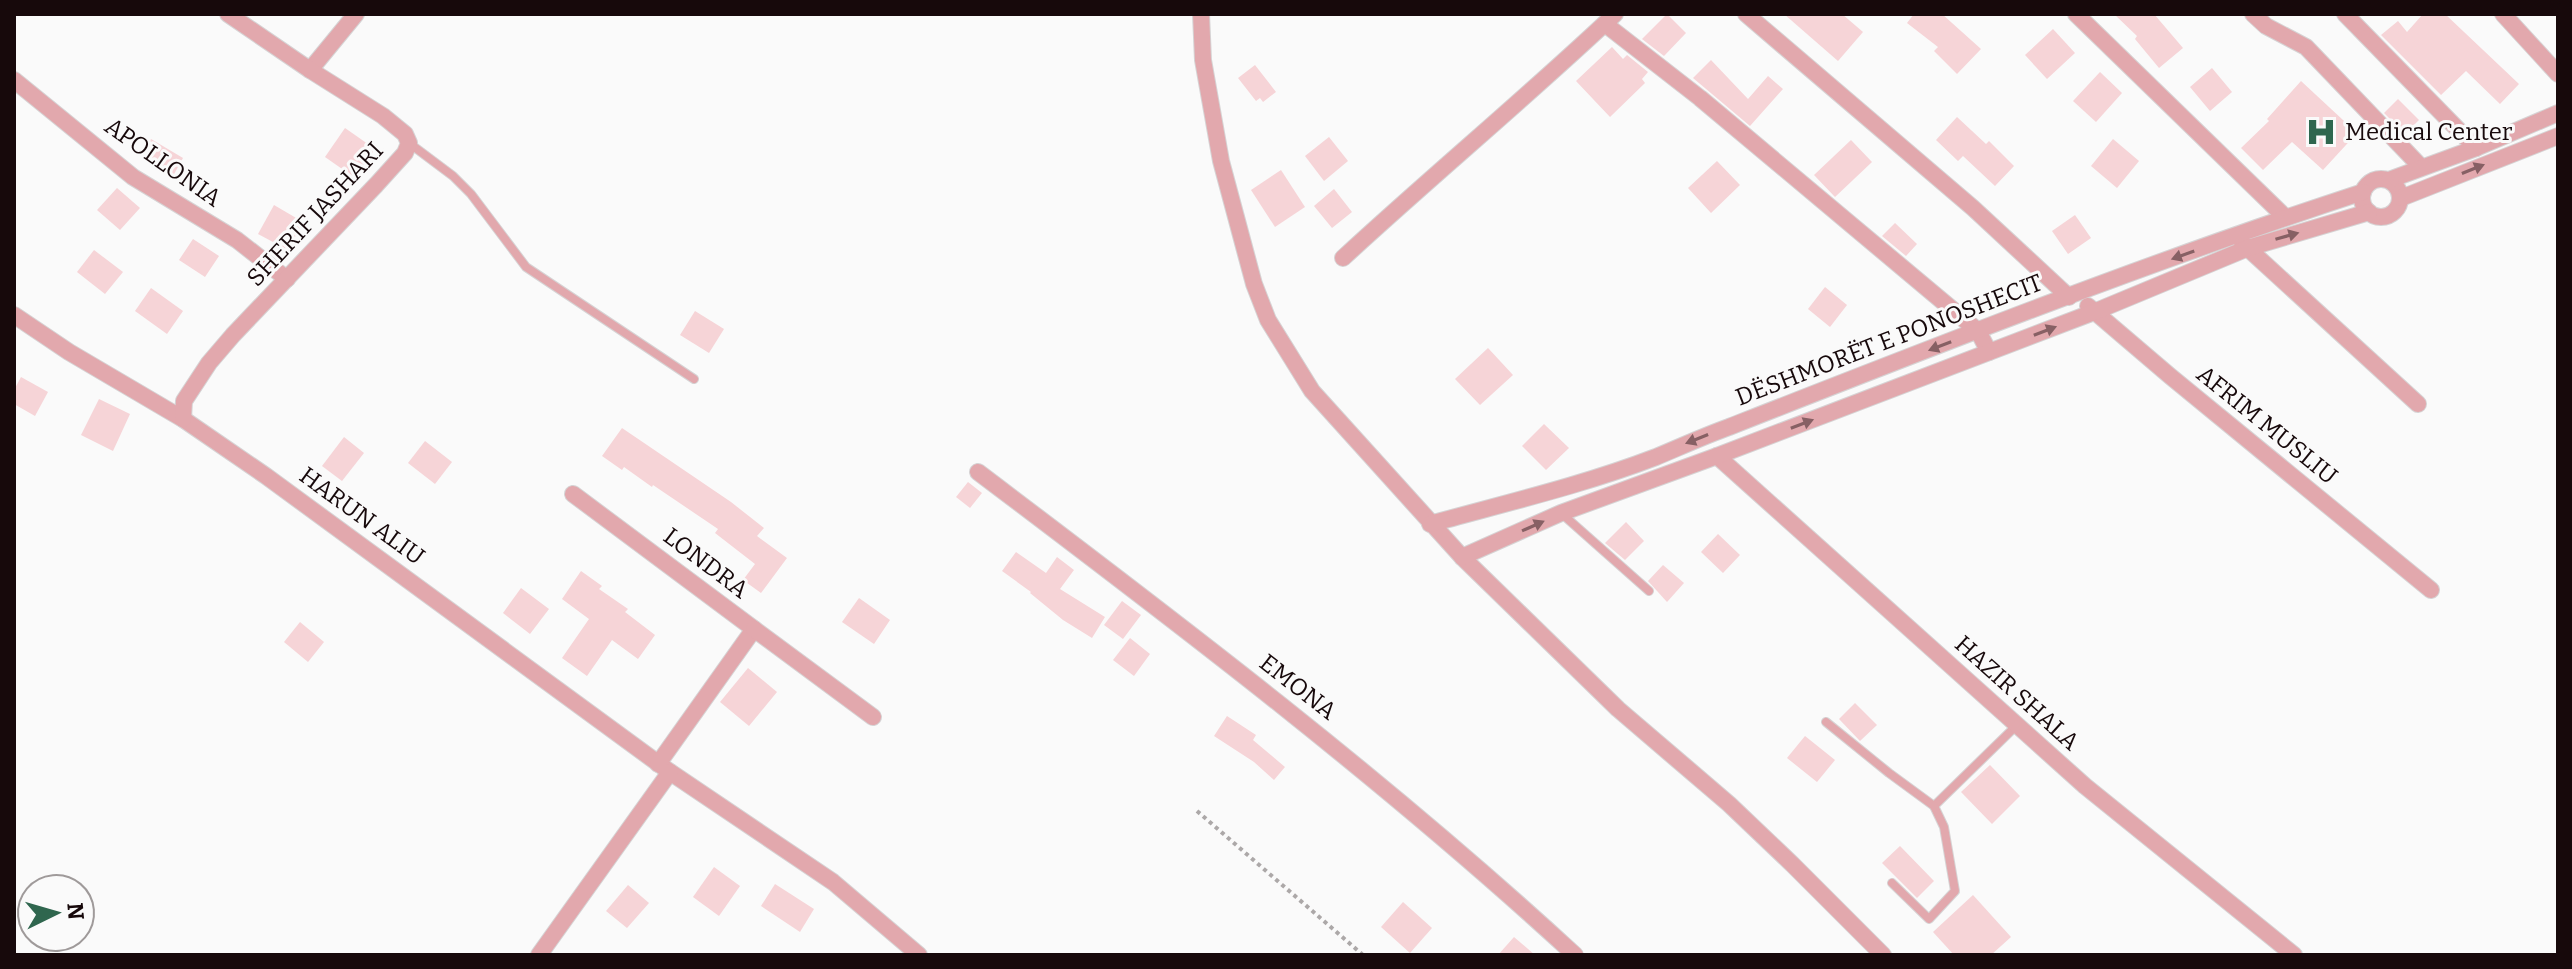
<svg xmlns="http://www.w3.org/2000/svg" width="2572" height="969" viewBox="0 0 2572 969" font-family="Bitter,serif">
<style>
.building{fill:#f6d4d7}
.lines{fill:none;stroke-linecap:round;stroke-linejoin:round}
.service-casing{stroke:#d6d3d4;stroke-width:10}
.minor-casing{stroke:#d6d3d4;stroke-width:18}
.path{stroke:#aca8a8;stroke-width:4;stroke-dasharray:4 4;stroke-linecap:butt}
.service{stroke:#e2a8ad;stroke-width:8}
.minor{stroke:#e2a8ad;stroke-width:16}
.oneway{fill:#876064}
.labels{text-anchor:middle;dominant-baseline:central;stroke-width:6;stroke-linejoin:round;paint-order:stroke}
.poi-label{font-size:24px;fill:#17090b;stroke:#fafafa;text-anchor:start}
.street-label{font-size:24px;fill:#17090b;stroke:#fafafa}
</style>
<rect width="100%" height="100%" fill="#fafafa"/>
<g class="building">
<path d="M1667 14 1686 33 1664 56 1642 39Z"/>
<path d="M1784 14H1842L1863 32 1838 61Z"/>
<path d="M1914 14H1942L1981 49 1957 74 1934 51 1938 47 1907 23Z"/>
<path d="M2114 14H2154L2183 48 2159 68 2135 39 2137 36Z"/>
<path d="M2423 14H2445L2519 84 2500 104 2466 71 2441 95 2381 35 2398 21 2407 32Z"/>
<path d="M2053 29 2075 53 2047 79 2025 55Z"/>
<path d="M1612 47 1623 59 1627 55 1648 72 1642 79 1645 83 1610 117 1576 81Z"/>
<path d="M1711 60 1748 99 1768 76 1783 89 1750 126 1693 78Z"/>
<path d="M1255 65 1276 92 1263 102 1260 98 1256 101 1238 78Z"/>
<path d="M2212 68 2232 92 2210 111 2190 87Z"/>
<path d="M2100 72 2122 93 2096 122 2073 101Z"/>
<path d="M2301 81 2357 133 2323 170 2292 142 2263 170 2241 148 2269 121 2267 119Z"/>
<path d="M2398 99 2419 120 2405 134 2384 113Z"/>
<path d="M1957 117 1986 144 1989 141 2014 166 1995 186 1963 156 1958 161 1936 140Z"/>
<path d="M345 128 375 149 355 178 325 157Z"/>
<path d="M1329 137 1348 161 1324 181 1305 156Z"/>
<path d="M151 139 183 158 173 176 141 158Z"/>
<path d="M2113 139 2139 161 2117 188 2091 166Z"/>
<path d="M1851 140 1872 162 1835 197 1814 175Z"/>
<path d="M1717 161 1740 185 1711 213 1688 188Z"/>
<path d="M1281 170 1305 207 1275 227 1251 190Z"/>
<path d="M117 188 140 208 120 230 97 210Z"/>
<path d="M1334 189 1352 212 1332 228 1314 206Z"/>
<path d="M274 205 303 222 288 250 258 234Z"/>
<path d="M2075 215 2091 238 2068 254 2052 231Z"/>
<path d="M1895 223 1917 244 1906 256 1882 236Z"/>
<path d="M193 239 219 256 205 277 179 260Z"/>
<path d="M94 250 123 272 105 294 77 272Z"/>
<path d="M1825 287 1847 305 1830 327 1808 309Z"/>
<path d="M151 288 183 311 167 334 135 311Z"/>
<path d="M695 311 724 329 709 353 680 335Z"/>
<path d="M1488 348 1513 375 1480 405 1455 379Z"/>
<path d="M21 377 48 392 35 416 14 404V390Z"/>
<path d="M99 399 130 414 113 451 81 435Z"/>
<path d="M1544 424 1569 448 1546 470 1522 446Z"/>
<path d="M622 428 731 502 764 528 757 536 787 558 761 593 743 580 755 564 715 533 718 529 653 485 652 487 624 467 622 470 602 456Z"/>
<path d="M344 437 364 453 342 481 322 466Z"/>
<path d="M425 441 452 462 435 484 408 463Z"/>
<path d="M968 482 982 493 970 508 956 497Z"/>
<path d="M1626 522 1644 541 1625 560 1605 543Z"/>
<path d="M1718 534 1740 555 1723 573 1701 552Z"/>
<path d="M1016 552 1046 573 1057 557 1074 570 1060 589 1105 617 1092 638 1063 620 1030 593 1031 592 1002 571Z"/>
<path d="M1663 565 1684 583 1667 602 1648 581Z"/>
<path d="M581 571 602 586 599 589 628 609 625 612 655 635 638 659 612 640 587 676 562 658 589 619 562 599Z"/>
<path d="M521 588 549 609 530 634 503 613Z"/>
<path d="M859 598 890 620 874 644 842 622Z"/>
<path d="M1122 601 1141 615 1123 639 1104 625Z"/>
<path d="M300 622 324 642 308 662 284 642Z"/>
<path d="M1130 638 1150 654 1134 676 1113 660Z"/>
<path d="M748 668 777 692 749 726 720 702Z"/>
<path d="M1855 703 1877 725 1860 741 1839 719Z"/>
<path d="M1227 716 1256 735 1253 740 1285 767 1274 780 1254 762 1214 736Z"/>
<path d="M1805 736 1835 760 1817 782 1787 758Z"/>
<path d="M1990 765 2020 796 1992 824 1961 792Z"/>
<path d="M1900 846 1934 881 1917 898 1882 863Z"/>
<path d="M714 867 740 886 719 916 693 897Z"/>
<path d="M775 884 814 909 800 932 761 906Z"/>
<path d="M628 885 649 903 627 928 606 911Z"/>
<path d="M1973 895 2011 937 1991 955H1954L1933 932Z"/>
<path d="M1403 902 1432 928 1410 953 1381 927Z"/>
<path d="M1514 937 1535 955H1498Z"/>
</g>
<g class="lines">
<g class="service-casing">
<g id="service">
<path d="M409 143 453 176 471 194 526 267 694 379"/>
<path d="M1561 513 1649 591"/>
<path d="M1826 722 1889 773 1934 806 2017 725"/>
<path d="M1892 883 1929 919 1955 891 1944 827 1934 806"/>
</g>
</g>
<g class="minor-casing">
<g id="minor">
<path d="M1201 14 1203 60 1221 161 1254 284 1268 320 1312 391 1462 557 1618 709 1729 804 1792 864 1883 955"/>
<path d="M1746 14 1973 208 2069 297"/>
<path d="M2076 14 2285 217"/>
<path d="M2253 14 2266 26 2306 47 2421 167"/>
<path d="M2345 14 2476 148"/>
<path d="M2503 14 2558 74"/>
<path d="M1605 24 1700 98 1978 331 1989 352"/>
<path d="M310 70 356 14"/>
<path d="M14 80 133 177 237 240 287 279"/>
<circle cx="2381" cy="198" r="19"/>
<path d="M2389 180 2476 148 2558 113"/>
<path d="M2401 198 2558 136"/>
<path d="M2242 243 2418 404"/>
<path d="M1343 258C1433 175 1527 97 1615 14"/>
<path d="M2088 306 2170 376 2431 590"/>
<path d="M14 315 69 352 183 419 266 476 670 772 833 882 919 955"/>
<path d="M183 419 184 401 209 363 233 335 376 185 405 153 409 143 405 134 383 116 310 70 228 14"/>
<path d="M1717 456 2085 786 2294 955"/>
<path d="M978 472C1182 626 1386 781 1575 955"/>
<path d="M573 494 754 629 658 764"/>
<path d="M1430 524C1506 503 1583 485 1656 457 1680 447 1704 436 1729 427 1938 345 2149 262 2363 192"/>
<path d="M1462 557 1561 513 1717 456 2094 312 2248 248 2369 212"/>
<path d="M754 629 873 717"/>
<path d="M539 955 670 772"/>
</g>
</g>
<path class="path" d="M1197 811 1363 955"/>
<use href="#service" class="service"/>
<use href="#minor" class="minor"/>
</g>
<defs><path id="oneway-solid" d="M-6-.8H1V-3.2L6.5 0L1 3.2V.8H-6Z" transform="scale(2)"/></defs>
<g class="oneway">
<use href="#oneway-solid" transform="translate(2473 169) rotate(-22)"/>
<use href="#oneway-solid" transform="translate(2287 236) rotate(-16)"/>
<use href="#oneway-solid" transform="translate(2183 255) rotate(160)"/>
<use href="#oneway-solid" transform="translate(2045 331) rotate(-21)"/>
<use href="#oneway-solid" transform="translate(1940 346) rotate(159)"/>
<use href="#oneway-solid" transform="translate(1802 424) rotate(-21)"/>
<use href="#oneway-solid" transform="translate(1697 439) rotate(158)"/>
<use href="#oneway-solid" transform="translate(1533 526) rotate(-24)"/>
</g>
<defs>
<g id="hospital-bare" transform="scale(2.4)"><path d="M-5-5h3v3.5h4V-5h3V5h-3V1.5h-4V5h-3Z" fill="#2f664e" stroke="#fafafa" stroke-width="2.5" paint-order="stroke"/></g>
</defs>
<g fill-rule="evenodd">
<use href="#hospital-bare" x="2321" y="132"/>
</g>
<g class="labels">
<g class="poi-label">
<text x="2345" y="132">Medical Center</text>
</g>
<g class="street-label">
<text transform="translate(163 162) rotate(35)">APOLLONIA</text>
<text transform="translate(315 214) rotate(-47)">SHERIF JASHARI</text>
<text transform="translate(1889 340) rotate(-21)">DËSHMORËT E PONOSHECIT</text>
<text transform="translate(2267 425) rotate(39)">AFRIM MUSLIU</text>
<text transform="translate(362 516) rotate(36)">HARUN ALIU</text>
<text transform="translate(706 563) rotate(37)">LONDRA</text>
<text transform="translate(1298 687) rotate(38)">EMONA</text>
<text transform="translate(2017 693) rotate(42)">HAZIR SHALA</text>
</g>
</g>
<rect width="2572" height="969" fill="none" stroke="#17090b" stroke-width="32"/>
<g transform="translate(56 913) rotate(85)"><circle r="38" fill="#fafafa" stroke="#9f9a9a" stroke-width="2"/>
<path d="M0-6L14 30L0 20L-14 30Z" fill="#2f664e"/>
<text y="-12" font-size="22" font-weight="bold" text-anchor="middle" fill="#17090b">N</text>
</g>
</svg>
